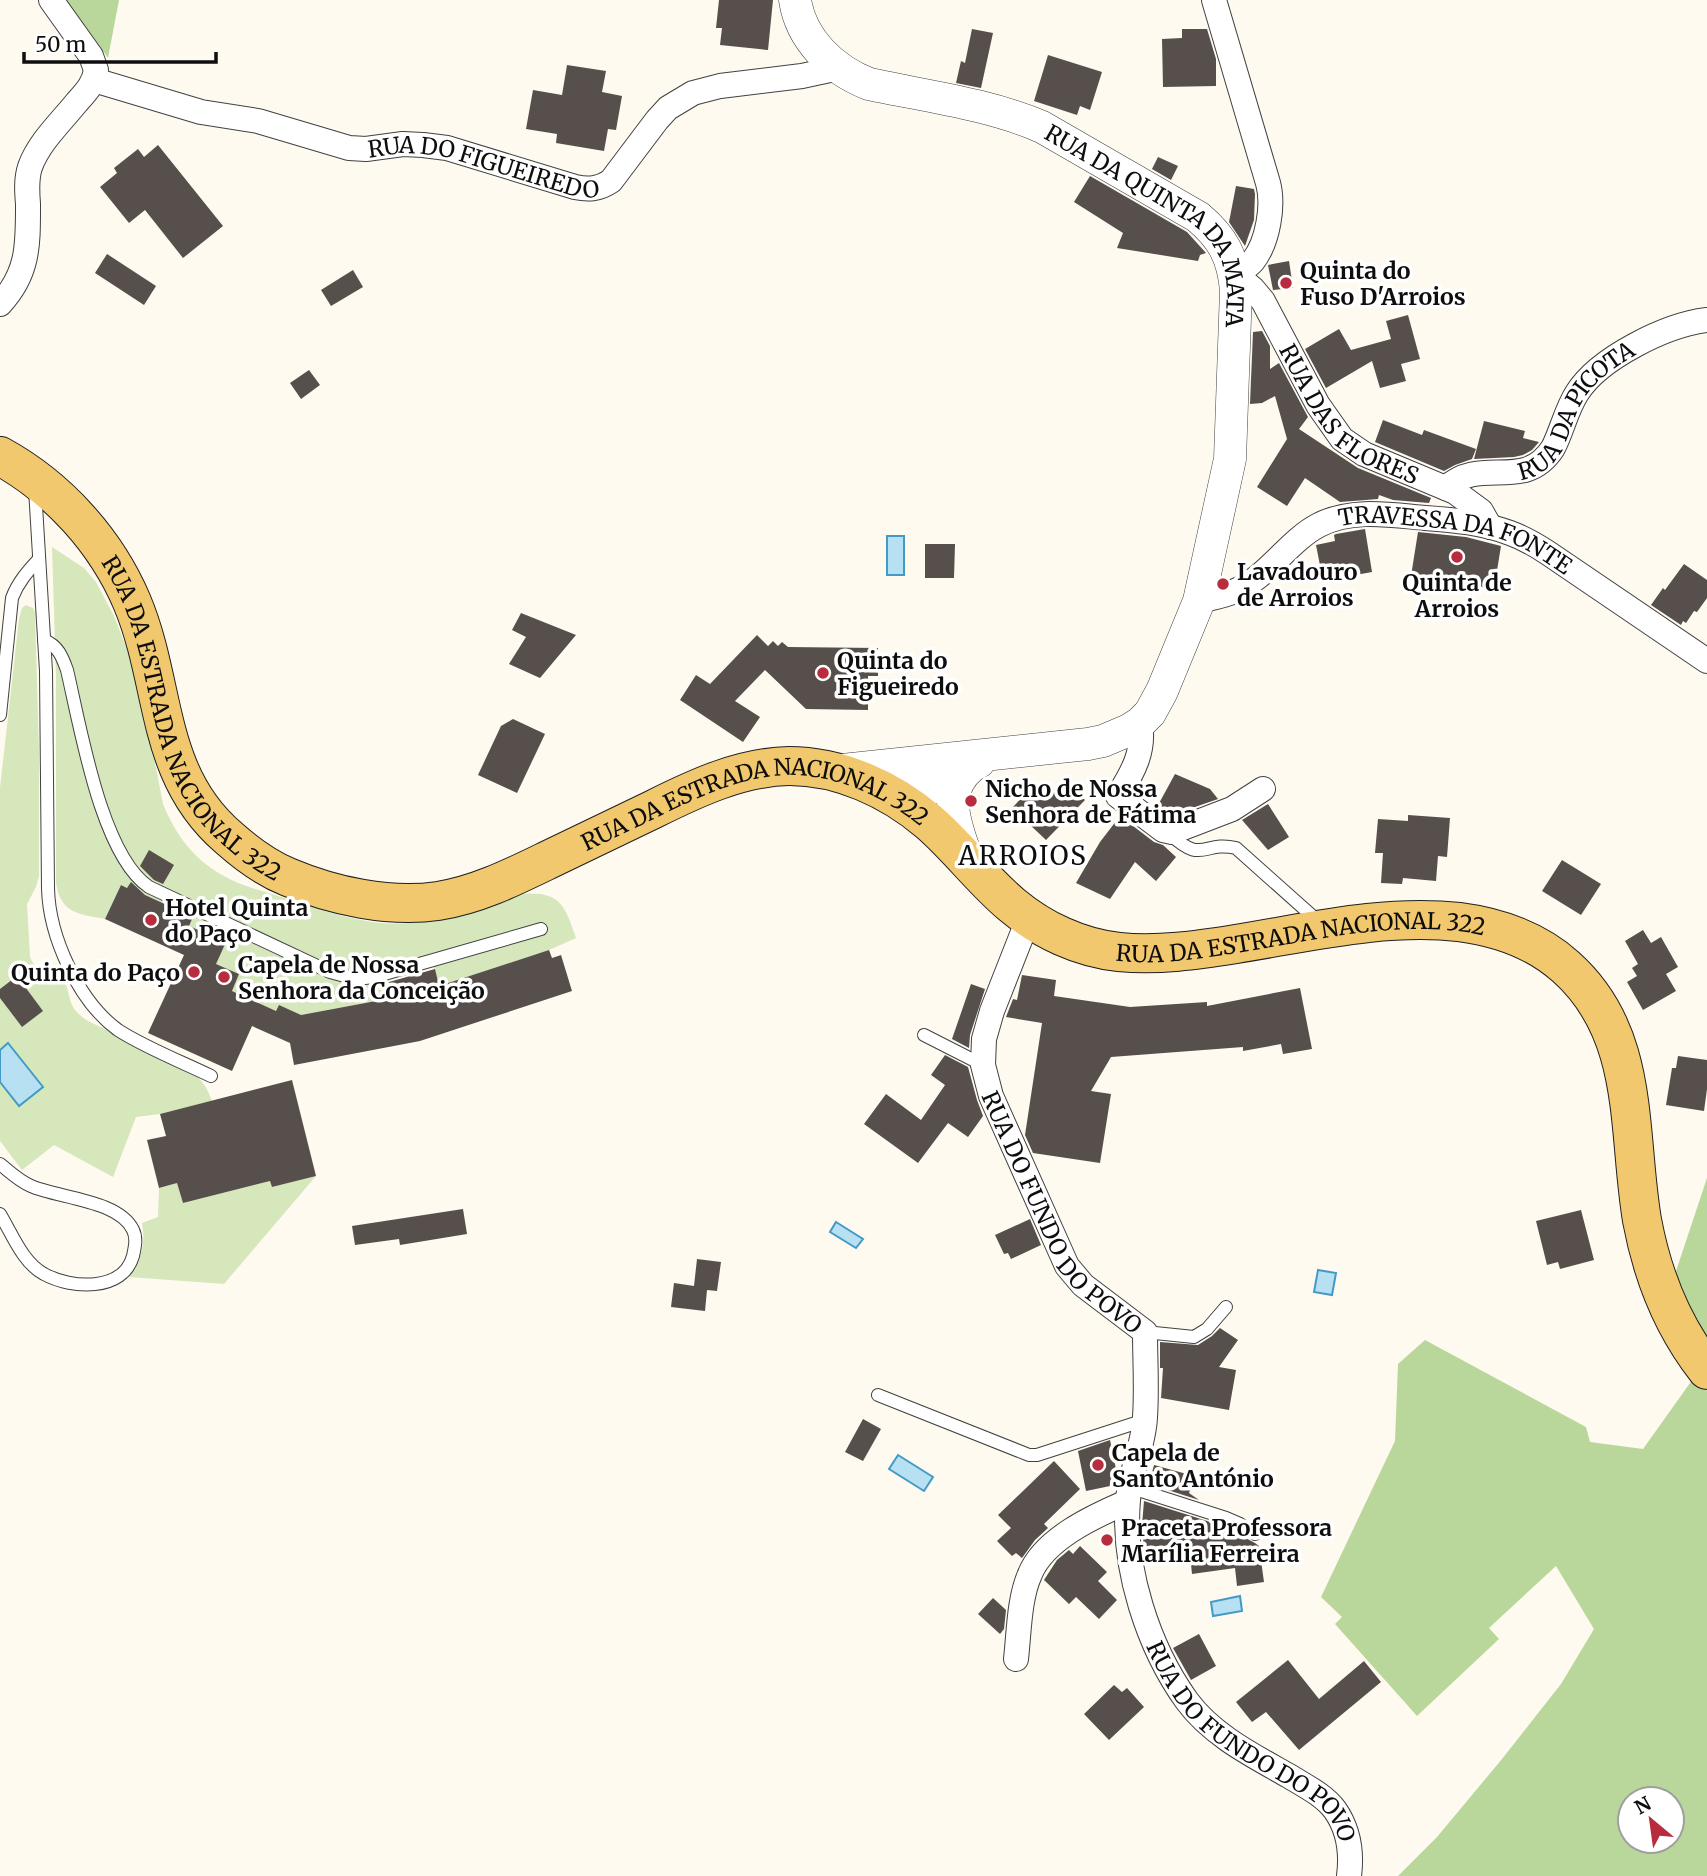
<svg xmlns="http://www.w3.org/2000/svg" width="1707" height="1876" viewBox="0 0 1707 1876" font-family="Merriweather,serif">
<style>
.green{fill:#d5e7bb}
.forest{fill:#bad79b;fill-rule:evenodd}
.water{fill:#b7e1f3;stroke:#429bc6;stroke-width:2}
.building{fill:#564f4b}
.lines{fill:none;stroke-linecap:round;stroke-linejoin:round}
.service-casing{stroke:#414141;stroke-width:14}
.minor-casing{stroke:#414141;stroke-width:26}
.tertiary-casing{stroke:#414141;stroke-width:33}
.primary-casing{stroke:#1f1f1f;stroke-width:40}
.service{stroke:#fff;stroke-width:12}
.minor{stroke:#fff;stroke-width:24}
.tertiary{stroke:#fff;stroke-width:32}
.primary{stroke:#f1c86d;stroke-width:38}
.poi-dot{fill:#b72d3e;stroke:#fff;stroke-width:2.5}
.labels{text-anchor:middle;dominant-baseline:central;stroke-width:7;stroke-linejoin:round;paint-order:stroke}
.street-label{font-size:23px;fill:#0e0e0e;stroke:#fff}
.poi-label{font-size:23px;font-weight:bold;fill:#0e0e0e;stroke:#fff;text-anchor:start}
.quarter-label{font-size:26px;letter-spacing:2px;fill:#0e0e0e;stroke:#fff}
</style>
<rect width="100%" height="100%" fill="#fefaf0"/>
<g class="green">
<path d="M52 547 84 568 96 582 114 616 130 657 143 701 163 804C173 829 188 852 211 868 233 884 259 890 285 898 326 911 371 929 416 922 428 920 440 915 452 912 474 906 497 900 519 894 560 891 564 903 576 938L549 950 439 986 433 965 388 978 392 998 301 1015 276 1011 232 991 239 974 216 964 189 926 193 917 121 885 105 919C79 914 61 914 56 883V676Z"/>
<path d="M26 605 33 608 35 613 39 752V876L36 887 27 904 30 957C37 975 50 968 62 979 69 986 68 997 72 1005 76 1013 81 1016 88 1021L187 1069C201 1078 206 1085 212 1101L160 1114 136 1117 113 1177 54 1145 22 1170 0 1141V788L19 619 22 608Z"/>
<path d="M316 1176 224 1284 129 1277C141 1261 146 1243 142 1223L158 1217 159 1188 177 1183 183 1203 270 1181 272 1187Z"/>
</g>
<g class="forest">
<path d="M66 0H119L108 58Z"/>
<path d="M1707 1178V1342L1697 1325 1675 1274Z"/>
<path d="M1425 1340 1586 1427 1590 1442 1643 1449 1695 1376 1707 1391V1876H1398L1437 1837 1502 1759 1561 1684 1594 1629 1556 1566 1489 1628 1499 1639 1417 1716 1335 1624 1342 1617 1321 1597 1395 1441 1398 1364ZM1630 1799H1672V1841H1630Z"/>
</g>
<g class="water">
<rect x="887" y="536" width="17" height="39"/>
<path d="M8 1043 43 1087 19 1106 0 1082V1050Z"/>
<path d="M836 1222 863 1239 856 1248 830 1232Z"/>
<path d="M1318 1270 1336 1273 1332 1295 1314 1292Z"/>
<path d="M898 1455 933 1477 924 1491 889 1469Z"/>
<path d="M1240 1596 1242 1611 1213 1616 1211 1602Z"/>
</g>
<g class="building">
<path d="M719 0H773L768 50 720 45 722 28H716Z"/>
<path d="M972 29 993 33 981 88 956 83 961 61 965 63Z"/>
<path d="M1182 29H1207L1216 59V86L1163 87 1162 39 1182 38Z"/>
<path d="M1048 55 1102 72 1090 110 1080 106 1077 115 1034 101Z"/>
<path d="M567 65 606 71 602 92 622 96 616 130 608 129 604 151 556 143 557 134 526 129 533 90 562 95Z"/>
<path d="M158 145 223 226 183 258 145 210 129 223 100 187 117 173 114 168 138 149 144 157Z"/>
<path d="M1158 157 1178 166 1171 180 1152 169Z"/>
<path d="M1090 176 1187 232 1206 253 1200 255 1198 261 1117 248 1123 233 1074 202Z"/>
<path d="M1236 186 1254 189 1255 194 1254 220 1245 246 1229 222Z"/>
<path d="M107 254 156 286 144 305 95 273Z"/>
<path d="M1289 261 1293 288 1273 290 1268 265Z"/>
<path d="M353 270 363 287 331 306 321 290Z"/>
<path d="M1408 315 1420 359 1401 364 1406 381 1380 388 1372 361 1326 388 1305 349 1339 329 1351 350 1391 339 1386 321Z"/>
<path d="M1262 331 1270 346V369L1279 363 1308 417 1299 429 1358 468 1431 498 1429 503 1393 500 1379 495 1378 499 1340 502 1305 478 1287 506 1257 487 1287 439 1275 396 1262 403 1250 404 1253 332Z"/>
<path d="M309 370 320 385 301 399 290 383Z"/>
<path d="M1383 420 1422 435 1424 430 1476 449 1472 459 1455 465 1444 471 1375 442Z"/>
<path d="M1484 421 1525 431 1523 438 1539 442 1532 450 1523 455 1514 457 1474 459Z"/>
<path d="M1365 529 1372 572 1323 581 1316 545 1335 541 1334 535 1336 534Z"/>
<path d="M1418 532 1466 537 1501 546 1494 589 1411 576Z"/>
<path d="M925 544H955L954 578H925Z"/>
<path d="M1684 564 1707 580V598L1697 612 1694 611 1686 623 1683 621 1681 625 1651 605 1663 588 1665 590Z"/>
<path d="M521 613 576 635 540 678 509 664 526 637 512 630Z"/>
<path d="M757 635 768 646 773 641 778 646 782 642 788 647 878 648V676H868V710L806 709 765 670 735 701 760 717 743 742 680 700 696 675 710 684Z"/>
<path d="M513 719 545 734 517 793 478 775 501 726Z"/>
<path d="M1175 774 1210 789 1218 799 1169 816 1157 807Z"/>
<path d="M1066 782 1085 800 1046 840 1012 808 1030 789 1041 800 1053 788 1057 792Z"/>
<path d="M1268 804 1289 837 1268 850 1242 820Z"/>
<path d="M1408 815 1450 818 1447 857 1438 856 1436 881 1403 878 1402 884 1381 883 1383 853H1375L1378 819 1408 821Z"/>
<path d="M1120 816 1154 842 1163 845 1176 857 1156 881 1135 862 1110 899 1076 883 1100 842Z"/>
<path d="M149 850 174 865 163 884 154 880 140 866Z"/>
<path d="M1562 860 1601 884 1581 915 1542 891Z"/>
<path d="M131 882 145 895 193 917 189 926 226 942 216 964 239 974 232 991 276 1011 279 1005 301 1015 392 998 389 982 435 969 439 986 549 950 552 958 561 955 572 991 420 1041 294 1065 290 1043 252 1026 232 1071 148 1033 184 955 105 919 121 885 127 888Z"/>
<path d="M1643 930 1651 943 1661 937 1678 967 1666 974 1676 991 1643 1010 1627 982 1637 976 1632 968 1638 964 1625 941Z"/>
<path d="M1022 975 1056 980 1054 996 1130 1007 1207 1002V1006L1300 988 1312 1049 1283 1054 1281 1044 1243 1051V1047L1111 1057 1091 1091 1111 1094 1100 1163 1033 1153 1025 1135 1042 1023 1006 1017 1013 999 1017 1000Z"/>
<path d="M17 976 43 1011 22 1027 0 998V989Z"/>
<path d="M971 984 985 989 970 1035 969 1048 952 1039Z"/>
<path d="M945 1055 968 1067 977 1100 983 1116 968 1137 948 1123 918 1163 864 1124 886 1094 921 1120 945 1085 931 1075Z"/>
<path d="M1678 1056 1707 1060V1089L1704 1111 1666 1105 1672 1068H1676Z"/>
<path d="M292 1080 316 1176 272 1187 270 1181 183 1203 177 1183 159 1188 147 1140 166 1136 160 1114Z"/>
<path d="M463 1209 467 1234 400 1245 399 1239 355 1245 352 1226Z"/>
<path d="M1581 1210 1594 1260 1560 1269 1558 1262 1547 1265 1536 1221Z"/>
<path d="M1030 1219 1041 1245 1011 1259 1008 1253 1004 1254 995 1235Z"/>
<path d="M697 1259 721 1262 717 1291 707 1290 705 1311 671 1307 674 1283 694 1286Z"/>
<path d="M1220 1328 1238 1340 1219 1367 1236 1370 1229 1410 1161 1398 1163 1368H1160V1342L1198 1345 1212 1336Z"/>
<path d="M863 1419 881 1429 863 1461 845 1452Z"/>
<path d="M1110 1440 1117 1474 1115 1485 1086 1491 1078 1451Z"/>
<path d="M1054 1461 1080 1489 1044 1524 1048 1528 1035 1540 1022 1558 1016 1553 1012 1556 997 1541 1011 1528 998 1515Z"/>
<path d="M1154 1465 1194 1476 1189 1493 1199 1500 1149 1484Z"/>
<path d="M1144 1501 1223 1526 1255 1543 1259 1546 1264 1582 1237 1586 1235 1568 1192 1574 1190 1554 1180 1556 1179 1544 1144 1549 1142 1525Z"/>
<path d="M1080 1546 1107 1572 1098 1581 1117 1600 1099 1619 1076 1597 1069 1604 1044 1580 1057 1560 1069 1550 1073 1554Z"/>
<path d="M993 1598 1006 1610 1004 1629 1000 1634 978 1614Z"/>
<path d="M1199 1634 1216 1666 1191 1680 1173 1648Z"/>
<path d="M1288 1660 1319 1699 1364 1661 1381 1682 1299 1750 1266 1712 1252 1722 1236 1702Z"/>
<path d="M1114 1685 1122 1692 1127 1688 1144 1707 1109 1740 1084 1714Z"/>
</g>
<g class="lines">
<g class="service-casing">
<g id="service">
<path d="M35 489 46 671 48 888C49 936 78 1001 118 1030 144 1047 182 1062 211 1076"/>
<path d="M44 640C58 646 62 656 67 670 80 725 101 855 149 887L330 972 356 979 374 977 541 929"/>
<path d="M0 715 12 598C18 582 28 571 39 559"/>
<path d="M1169 833C1203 866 1203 840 1236 848L1319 922"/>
<path d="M924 1035 983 1065"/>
<path d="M0 1164C10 1172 19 1181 31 1186 58 1198 119 1200 133 1230 137 1238 135 1247 133 1256 123 1292 71 1289 44 1274 23 1263 12 1234 0 1214"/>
<path d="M1145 1332 1194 1337 1207 1329 1226 1307"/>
<path d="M878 1395 1029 1455H1037L1145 1420"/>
<path d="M1129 1487 1226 1518 1240 1524 1255 1534"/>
</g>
</g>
<g class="minor-casing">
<g id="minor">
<path id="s1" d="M1214 0 1268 183C1274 205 1268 242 1253 261 1248 267 1242 270 1235 274L1253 289 1263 301 1318 405 1342 439 1364 454 1455 492 1481 511 1490 527"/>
<path id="s2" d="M94 80 201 112 258 121 349 148 366 149 403 144 423 145 447 148 575 187C589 190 599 189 611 181L657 120 668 108 693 93 720 86 802 76 839 68"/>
<path d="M0 304C29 273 28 244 28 204 27 192 26 179 30 167 39 142 61 122 77 102 86 92 94 84 96 70L91 56 51 0"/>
<path id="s3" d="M1446 488C1481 455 1524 493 1553 448 1562 431 1566 410 1577 393 1599 358 1666 325 1707 320"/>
<path id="s4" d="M1199 601C1211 598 1224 596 1235 591 1268 577 1288 541 1319 525 1352 508 1391 515 1425 518 1454 520 1484 523 1510 533 1524 538 1536 545 1548 553L1707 661"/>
<path d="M1140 723C1145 751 1133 772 1118 796L1163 830 1172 832 1232 809 1263 789"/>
<path id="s5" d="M1029 917 992 1011 984 1039 983 1065 991 1096 1067 1266 1083 1285 1145 1332C1145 1360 1147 1389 1145 1417 1144 1445 1130 1472 1128 1500 1122 1567 1148 1647 1187 1701 1212 1735 1252 1755 1289 1776 1305 1786 1324 1795 1335 1810 1349 1830 1352 1853 1349 1876"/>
<path d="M1016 1659C1019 1633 1019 1598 1030 1574 1044 1539 1094 1516 1127 1502"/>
</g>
</g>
<g class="tertiary-casing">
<g id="tertiary">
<path id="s6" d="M795 0C801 40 833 70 869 84 925 96 989 104 1042 127L1198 217C1223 238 1233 257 1236 290L1230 459 1199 601 1162 691 1150 713 1140 723 1129 730 1103 741 1088 744 833 771"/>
<path d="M907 784 904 794 906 804 947 778 979 762"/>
<path d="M968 861C957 828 939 792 972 766"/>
</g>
</g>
<g class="primary-casing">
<g id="primary">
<path id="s7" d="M0 456C58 488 106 541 132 602 167 685 154 774 229 838 247 854 266 868 288 877 333 896 389 908 438 901 477 895 513 877 548 860 583 843 619 826 654 809 696 788 741 767 789 766 840 766 890 789 929 822 958 847 982 880 1012 905 1042 930 1080 948 1119 952 1158 956 1198 950 1236 944 1310 932 1384 914 1459 922 1498 927 1536 940 1566 967 1641 1034 1627 1131 1642 1220 1652 1274 1673 1327 1707 1370"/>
</g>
</g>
<use href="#service" class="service"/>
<use href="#minor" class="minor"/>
<use href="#tertiary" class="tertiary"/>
<use href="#primary" class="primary"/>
</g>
<g class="poi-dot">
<circle cx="1286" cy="283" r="7"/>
<circle cx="1457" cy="557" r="7"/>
<circle cx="1223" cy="584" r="7"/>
<circle cx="823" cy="673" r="7"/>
<circle cx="971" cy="801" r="7"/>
<circle cx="151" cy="920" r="7"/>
<circle cx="194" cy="972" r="7"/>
<circle cx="224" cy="977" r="7"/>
<circle cx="1098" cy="1465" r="7"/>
<circle cx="1107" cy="1540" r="7"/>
</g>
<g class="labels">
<g class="street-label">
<text stroke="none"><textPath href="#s2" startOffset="402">RUA DO FIGUEIREDO</textPath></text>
<text stroke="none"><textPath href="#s6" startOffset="450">RUA DA QUINTA DA MATA</textPath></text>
<text stroke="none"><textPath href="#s3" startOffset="164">RUA DA PICOTA</textPath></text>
<text stroke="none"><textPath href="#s1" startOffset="481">RUA DAS FLORES</textPath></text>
<text stroke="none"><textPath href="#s4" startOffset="287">TRAVESSA DA FONTE</textPath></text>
<text stroke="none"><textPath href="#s7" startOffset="336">RUA DA ESTRADA NACIONAL 322</textPath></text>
<text stroke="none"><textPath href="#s7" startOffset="1027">RUA DA ESTRADA NACIONAL 322</textPath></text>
<text stroke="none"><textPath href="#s7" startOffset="1636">RUA DA ESTRADA NACIONAL 322</textPath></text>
<text stroke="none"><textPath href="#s5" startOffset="327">RUA DO FUNDO DO POVO</textPath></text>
<text stroke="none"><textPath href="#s5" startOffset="936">RUA DO FUNDO DO POVO</textPath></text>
</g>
<g class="poi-label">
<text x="1300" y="270">Quinta do<tspan x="1300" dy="26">Fuso D'Arroios</tspan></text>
<text x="1237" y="571">Lavadouro<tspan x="1237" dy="26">de Arroios</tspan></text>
<text x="1457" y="582" text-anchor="middle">Quinta de<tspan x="1457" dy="26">Arroios</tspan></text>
<text x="837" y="660">Quinta do<tspan x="837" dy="26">Figueiredo</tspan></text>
<text x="985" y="788">Nicho de Nossa<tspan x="985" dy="26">Senhora de Fátima</tspan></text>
<text x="165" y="907">Hotel Quinta<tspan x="165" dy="26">do Paço</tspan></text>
<text x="238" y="964">Capela de Nossa<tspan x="238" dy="26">Senhora da Conceição</tspan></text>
<text x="180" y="972" text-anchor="end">Quinta do Paço</text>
<text x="1112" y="1452">Capela de<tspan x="1112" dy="26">Santo António</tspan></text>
<text x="1121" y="1527">Praceta Professora<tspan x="1121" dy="26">Marília Ferreira</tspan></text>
</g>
<g class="quarter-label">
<text x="1023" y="855">ARROIOS</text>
</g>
</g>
<g transform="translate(1651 1820) rotate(331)"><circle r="33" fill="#ffffff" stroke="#9f9f9f" stroke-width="2"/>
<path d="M0-5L12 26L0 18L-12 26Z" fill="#b72d3e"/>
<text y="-10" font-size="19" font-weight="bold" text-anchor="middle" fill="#0e0e0e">N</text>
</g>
<path d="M24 52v10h192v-10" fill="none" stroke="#0e0e0e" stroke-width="3.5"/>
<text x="35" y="52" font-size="21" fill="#0e0e0e" stroke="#ffffff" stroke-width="5" paint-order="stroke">50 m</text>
</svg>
